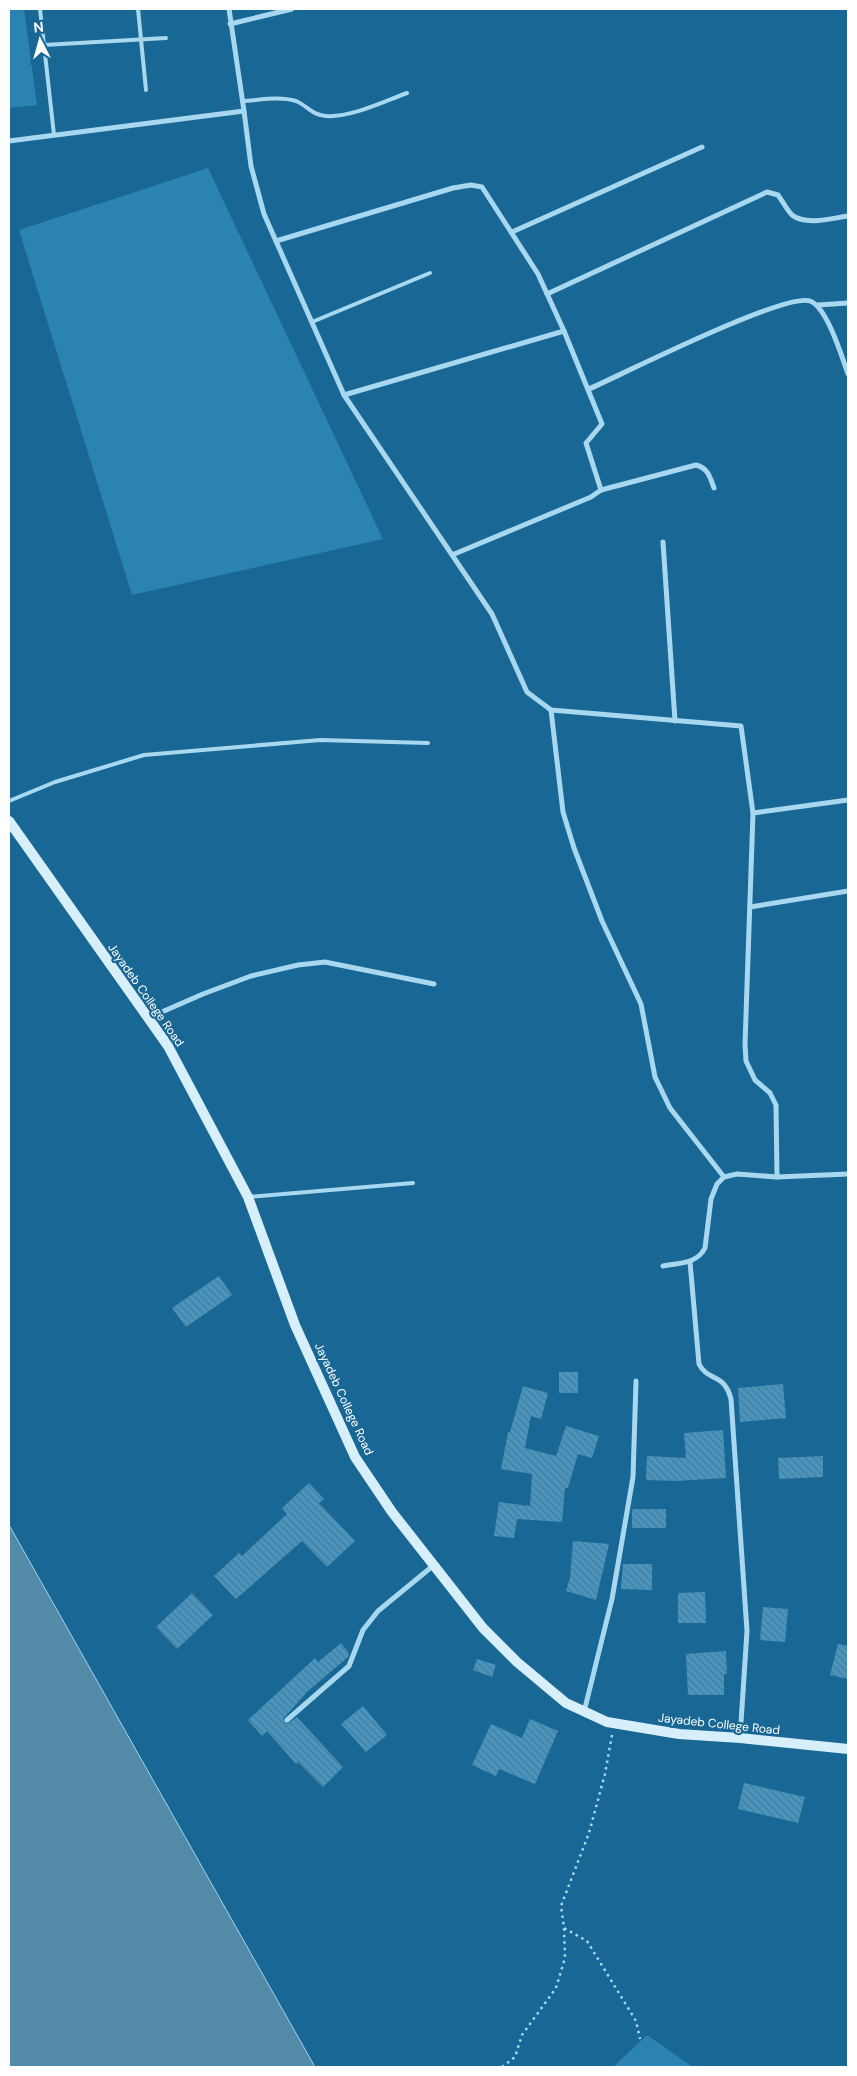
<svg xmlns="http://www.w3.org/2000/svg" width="857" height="2076" viewBox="0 0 857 2076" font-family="'DM Sans',sans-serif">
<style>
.park{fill:#2a83b2}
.water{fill:#538aa8;stroke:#9bd6f3}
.building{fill:url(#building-back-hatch)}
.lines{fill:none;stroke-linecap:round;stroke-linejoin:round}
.path{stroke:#a8d7f0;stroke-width:2.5;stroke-dasharray:2.5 4;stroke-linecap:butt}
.lane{stroke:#a8d7f0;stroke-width:4}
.street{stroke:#a8d7f0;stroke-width:5}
.secondary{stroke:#d7eefb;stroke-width:10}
.labels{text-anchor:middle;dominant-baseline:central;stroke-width:4.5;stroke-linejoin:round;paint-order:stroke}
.street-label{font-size:12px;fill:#fff;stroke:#186794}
</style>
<defs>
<pattern id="building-back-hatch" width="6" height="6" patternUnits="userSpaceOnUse" patternTransform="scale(1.25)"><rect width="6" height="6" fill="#4995be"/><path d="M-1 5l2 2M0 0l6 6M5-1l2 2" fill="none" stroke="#4a7b96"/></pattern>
</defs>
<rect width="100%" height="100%" fill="#186794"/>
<g class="park">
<path d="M9 9H24L37 105 9 108Z"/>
<path d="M208 168 383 539 132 595 19 230Z"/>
<path d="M647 2035 693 2067H613Z"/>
</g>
<path class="water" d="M9 1525 315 2067H9Z"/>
<g class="building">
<path d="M219 1276 232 1295 186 1327 172 1308Z"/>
<rect x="559" y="1372" width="19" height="21"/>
<path d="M783 1384 786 1418 740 1422 738 1388Z"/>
<path d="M523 1386 548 1393 541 1419 531 1416 525 1448 556 1456 566 1426 599 1436 592 1458 578 1454 568 1488H565L562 1522 517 1519 514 1538 494 1536 499 1502 530 1506 532 1474 501 1469 508 1432H510Z"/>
<path d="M723 1430 726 1478 676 1481 646 1480 647 1456 686 1458 684 1433Z"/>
<path d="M823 1456V1477L779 1479 778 1458Z"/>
<path d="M309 1483 324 1499 319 1503 355 1541 327 1567 302 1541 236 1599 214 1576 239 1553 242 1556 287 1514 282 1508Z"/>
<rect x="632" y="1509" width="34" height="19"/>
<path d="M573 1541 609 1544 596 1600 566 1591 570 1578Z"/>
<path d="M623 1564H652V1590L621 1589Z"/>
<path d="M705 1592 706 1623H678V1593Z"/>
<path d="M192 1593 213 1615 177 1649 156 1627Z"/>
<path d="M763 1607 788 1609 785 1642 760 1640Z"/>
<path d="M341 1643 349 1653 348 1657 307 1692 283 1719 287 1724 297 1717 343 1767 323 1787 298 1762 296 1764 267 1731 262 1736 248 1720 315 1658 318 1662Z"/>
<path d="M838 1644 848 1646V1679L830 1675Z"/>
<path d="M726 1651 727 1674H724V1695H688L686 1654Z"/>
<path d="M477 1659 496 1665 492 1677 473 1670Z"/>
<path d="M363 1706 387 1735 366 1752 341 1724Z"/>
<path d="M530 1719 558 1731 535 1784 499 1769 496 1776 472 1765 491 1724 522 1738Z"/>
<path d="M744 1783 805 1797 798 1823 738 1809Z"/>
</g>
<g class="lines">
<g class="path">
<path d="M612 1735 605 1774 589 1833 561 1906 564 1928 587 1941 636 2021 640 2039"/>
<path d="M502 2067 515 2057 522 2035 556 1988 565 1958 564 1928"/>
</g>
<g class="lane">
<path d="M40 9 54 135"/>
<path d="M138 9 146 90"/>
<path d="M44 45 166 38"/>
<path d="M242 101C260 100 279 96 296 101 306 105 314 116 326 116 350 118 385 101 407 93"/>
<path d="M312 322 430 273"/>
<path d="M9 801 55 782 144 755 320 740 428 743"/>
<path d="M248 1197 413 1183"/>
</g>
<g class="street">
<path d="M230 24 292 9"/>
<path d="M244 111 251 166 264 214 344 395"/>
<path d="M9 141 244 111 229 9"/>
<path d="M512 232 702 147"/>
<path d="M276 241 453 188 471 185 482 187 538 274 564 331"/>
<path d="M547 294 767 192 778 195C783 202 787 210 792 215 806 226 833 218 848 216"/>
<path d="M818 305 848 303"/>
<path d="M589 389C623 374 785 292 810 301 827 307 842 357 848 374"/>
<path d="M601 490 696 465C708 468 710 477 714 488"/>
<path d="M663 542 675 721"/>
<path d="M452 555 591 497 601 490 586 443 602 424 564 331 344 395 492 614 527 692 551 710 741 726 753 813"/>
<path d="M551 710 563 812 574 848 602 921 641 1004 655 1077 670 1108 724 1177"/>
<path d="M750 907 848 891"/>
<path d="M148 1018 203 994 251 976 298 965 325 962 434 984"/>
<path d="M777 1177 776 1105 770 1093 755 1080 746 1061 745 1044 753 813 848 800"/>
<path d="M690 1262 699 1364C708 1382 724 1372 731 1399L747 1631 740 1738"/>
<path d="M663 1266C679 1263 697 1264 705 1248L711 1199 717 1184 724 1177 737 1174 777 1177 848 1174"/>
<path d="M584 1712 612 1599 633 1477 636 1381"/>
<path d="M287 1720 349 1666 363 1630 378 1611 434 1565"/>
</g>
<path class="secondary" d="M9 821 168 1046 248 1197 295 1325 355 1457 392 1512 483 1628 517 1662 566 1703 607 1722 679 1734 740 1738 848 1749"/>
</g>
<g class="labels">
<g class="street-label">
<text transform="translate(146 995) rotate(55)">Jayadeb College Road</text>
<text transform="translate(344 1399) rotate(65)">Jayadeb College Road</text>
<text transform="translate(719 1724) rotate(6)">Jayadeb College Road</text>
</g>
</g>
<rect width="857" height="2076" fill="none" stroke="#ffffff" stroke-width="20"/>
<g transform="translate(40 40) rotate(354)" stroke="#186794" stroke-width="4" paint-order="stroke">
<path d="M0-4L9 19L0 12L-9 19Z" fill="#ffffff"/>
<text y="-8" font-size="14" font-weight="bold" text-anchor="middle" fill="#ffffff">N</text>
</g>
</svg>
